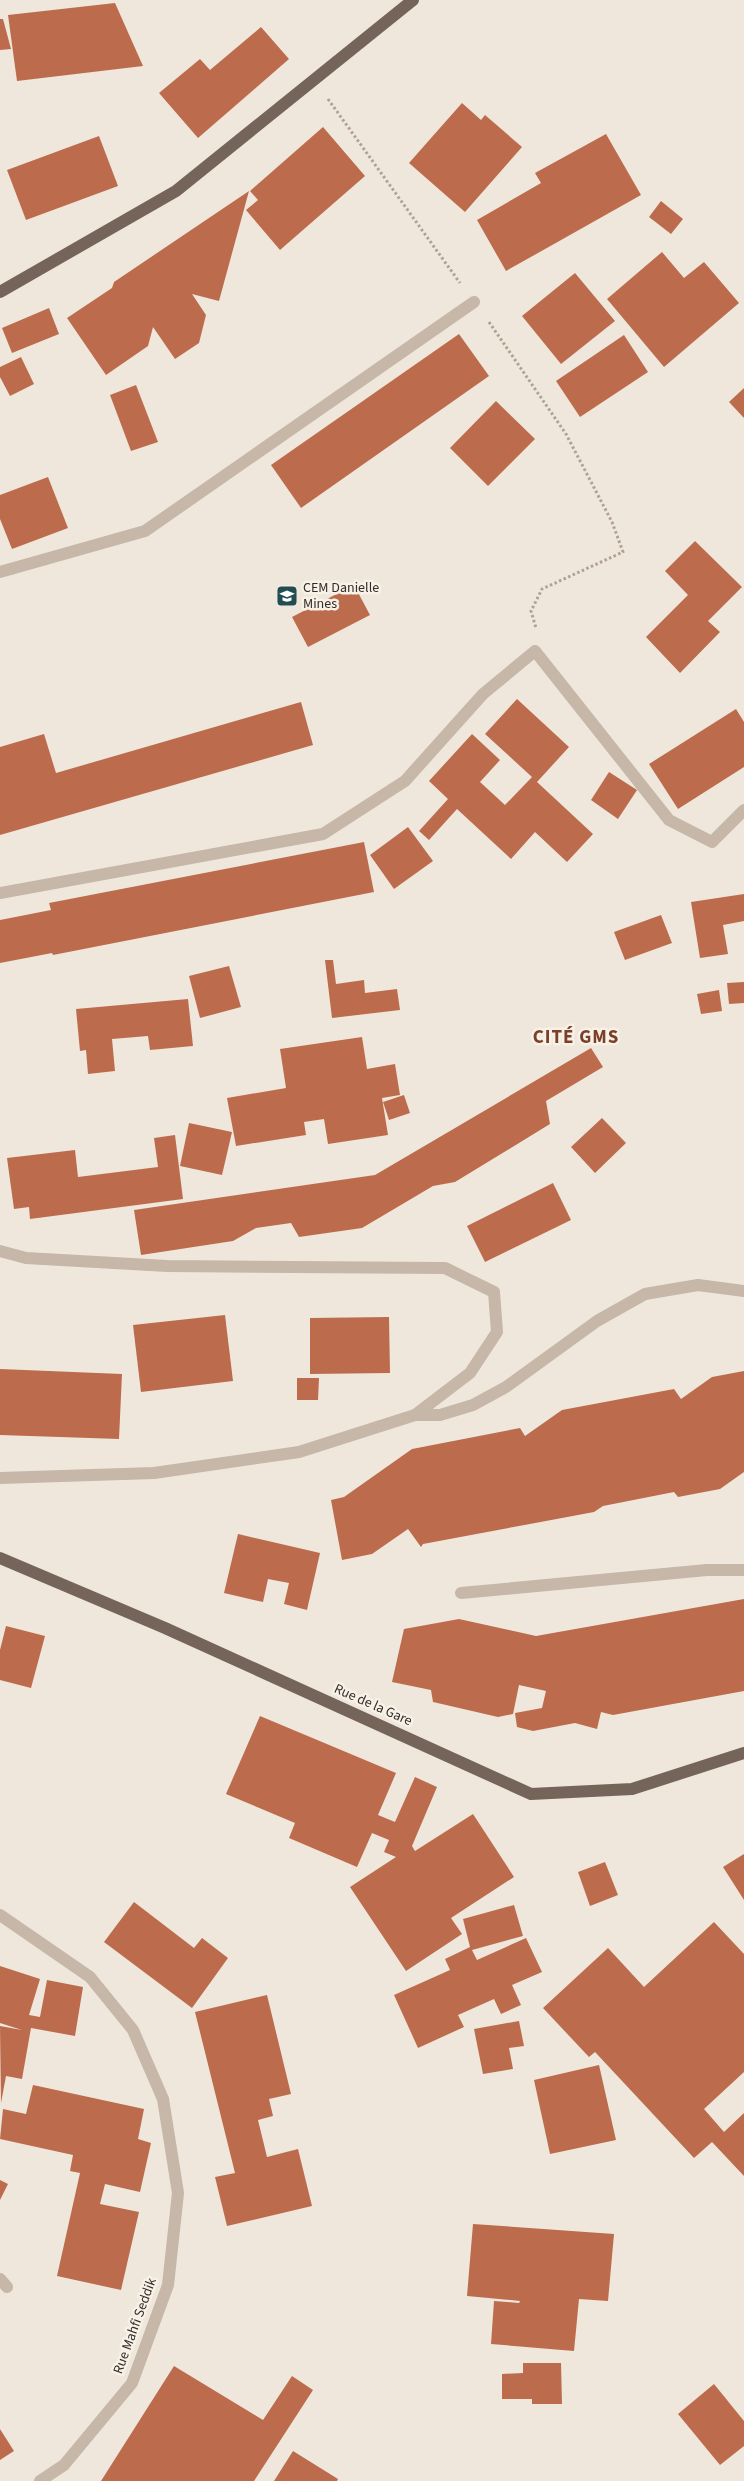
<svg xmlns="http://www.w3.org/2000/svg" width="744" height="2481" viewBox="0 0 744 2481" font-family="'Source Sans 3',sans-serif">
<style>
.building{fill:#bc6c4d}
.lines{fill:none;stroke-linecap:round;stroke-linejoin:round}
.path{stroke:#b2a192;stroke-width:3;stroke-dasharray:2.5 2.5;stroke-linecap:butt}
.minor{stroke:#c6b7a8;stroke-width:12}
.primary{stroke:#75645a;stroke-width:12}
.labels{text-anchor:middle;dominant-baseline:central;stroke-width:5;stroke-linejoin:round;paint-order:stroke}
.poi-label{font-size:14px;fill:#342c28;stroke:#f8f1e7;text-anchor:start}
.street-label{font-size:14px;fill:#342c28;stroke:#f8f1e7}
.district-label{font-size:19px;font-weight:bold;letter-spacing:1px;fill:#7c3f27;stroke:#f8f1e7}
</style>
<rect width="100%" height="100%" fill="#efe7db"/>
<g class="building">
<path d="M115 3 143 66 17 81 8 15Z"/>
<path d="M0 19H3L11 49 0 50Z"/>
<path d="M261 27 289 59 198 138 159 93 200 59 210 70Z"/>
<path d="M462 103 481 120 485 115 522 147 465 212 409 163Z"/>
<path d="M323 127 365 176 280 250 246 210 258 200 250 191Z"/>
<path d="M606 134 641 195 506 271 477 220 541 183 535 173Z"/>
<path d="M99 136 118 186 26 220 7 170Z"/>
<path d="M249 191 219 301 192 294 206 315 199 343 175 359 153 327 148 346 106 375 67 318 112 288 114 282Z"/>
<path d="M661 201 683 219 671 234 649 217Z"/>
<path d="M662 252 684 278 704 262 739 303 664 367 607 299Z"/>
<path d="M575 273 615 321 561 364 522 316Z"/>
<path d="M49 308 59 334 12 353 2 328Z"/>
<path d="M459 334 489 376 301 508 271 465Z"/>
<path d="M624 335 648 372 580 417 556 381Z"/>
<path d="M21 357 34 384 10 396 0 377V367Z"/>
<path d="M136 385 158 442 131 451 110 395Z"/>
<path d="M744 388V418L729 402Z"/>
<path d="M496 401 535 439 488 486 450 448Z"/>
<path d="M48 477 68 528 12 549 0 519V495Z"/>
<path d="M695 541 742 587 708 621 720 632 680 673 646 637 688 595 665 571Z"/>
<path d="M354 585 370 615 308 647 292 617Z"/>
<path d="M517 699 569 747 537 782 593 834 567 862 535 832 511 859 457 809 429 840 419 831 448 799 429 781 472 734 500 760 480 782 505 805 532 777 485 734Z"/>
<path d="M301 702 313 745 0 835V747L44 734 56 773Z"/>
<path d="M736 709 744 722V767L678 809 649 764Z"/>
<path d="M609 772 637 790 618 819 591 800Z"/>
<path d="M408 827 433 861 394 889 370 855Z"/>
<path d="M364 842 374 892 53 955 52 953 0 963V920L51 910 49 903Z"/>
<path d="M744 894V921L723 925 728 954 700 958 691 902Z"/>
<path d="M661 915 672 943 625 960 614 932Z"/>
<path d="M325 960H333L336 984 364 980 365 993 397 989 400 1010 332 1018Z"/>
<path d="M229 966 241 1007 200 1018 189 976Z"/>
<path d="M744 982V1003L729 1004 727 983Z"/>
<path d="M719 990 722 1011 701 1014 697 994Z"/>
<path d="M188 999 193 1046 150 1050 148 1036 112 1039 115 1071 88 1074 86 1050 80 1051 76 1009Z"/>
<path d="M362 1037 367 1069 395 1064 400 1095 382 1098 388 1135 328 1144 324 1119 304 1122 306 1135 236 1146 227 1098 286 1088 280 1049Z"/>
<path d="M591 1048 603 1067 546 1101 550 1124 455 1182 433 1186 362 1228 299 1237 291 1223 256 1228 233 1241 141 1255 134 1210 375 1175Z"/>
<path d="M404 1095 410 1113 389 1120 383 1102Z"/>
<path d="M602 1118 626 1143 595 1173 571 1147Z"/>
<path d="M189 1123 232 1132 222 1175 180 1166Z"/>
<path d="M175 1135 183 1199 30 1219 29 1207 14 1209 7 1158 75 1150 78 1177 158 1167 154 1138Z"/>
<path d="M553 1183 571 1220 485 1262 467 1226Z"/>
<path d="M225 1315 233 1381 141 1392 133 1325Z"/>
<path d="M389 1317 390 1373 310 1374V1318Z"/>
<path d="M0 1369 122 1374 119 1439 0 1435Z"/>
<path d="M744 1371V1472L720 1489 678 1497 674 1492 603 1506 594 1512 423 1544 421 1547 408 1529 372 1554 342 1560 331 1500 344 1497 412 1449 520 1428 525 1436 562 1410 674 1389 681 1399 712 1377Z"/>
<path d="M297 1378H319L318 1400H297Z"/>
<path d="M238 1534 320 1553 307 1610 284 1604 289 1583 268 1579 263 1602 224 1593Z"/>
<path d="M744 1599V1691L613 1715 601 1712 597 1729 575 1723 533 1731 517 1727 515 1713 542 1708 546 1691 519 1685 513 1714 498 1717 433 1702 431 1690 392 1682 404 1629 459 1619 536 1636Z"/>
<path d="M6 1626 45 1636 31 1688 0 1680V1650Z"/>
<path d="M260 1716 396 1773 378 1815 395 1822 415 1777 437 1787 412 1846 415 1851 473 1814 514 1877 451 1918 462 1934 406 1971 350 1887 396 1857 384 1852 389 1840 372 1833 357 1867 289 1838 295 1823 226 1794Z"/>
<path d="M744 1854V1900L723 1867Z"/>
<path d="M605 1862 618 1895 590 1906 578 1872Z"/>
<path d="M134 1902 194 1948 202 1938 228 1958 192 2008 104 1942Z"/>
<path d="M514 1905 523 1936 472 1950 477 1960 526 1938 542 1972 512 1985 521 2005 501 2014 494 1999 458 2015 464 2027 418 2048 394 1995 450 1970 445 1959 470 1947 463 1919Z"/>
<path d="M714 1922 744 1954V2072L704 2109 724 2132 744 2113V2176L712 2142 694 2158 595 2052 589 2057 543 2008 608 1948 644 1987Z"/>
<path d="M0 1966 40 1979 29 2015 40 2017 47 1980 83 1987 75 2036 31 2028 22 2079 6 2076 1 2103 0 2026 22 2030 0 2023Z"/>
<path d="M267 1995 291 2094 269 2099 273 2116 258 2120 267 2157 298 2149 312 2206 227 2226 215 2177 235 2173 195 2012Z"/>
<path d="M519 2021 524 2046 509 2048 513 2069 483 2074 474 2029Z"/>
<path d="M599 2065 616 2140 550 2154 534 2080Z"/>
<path d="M33 2085 144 2109 138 2139 151 2143 140 2192 105 2184 100 2204 139 2212 121 2290 57 2276 80 2173 70 2171 73 2155 0 2139 3 2109 26 2114Z"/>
<path d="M0 2180 8 2184 0 2200Z"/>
<path d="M473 2224 614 2234 608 2301 579 2299 574 2351 491 2344 494 2301 519 2303 520 2301 467 2296Z"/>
<path d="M523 2363H561L562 2404H532V2399H502V2374L523 2373Z"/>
<path d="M174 2366 263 2420 292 2376 313 2390 254 2481H101Z"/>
<path d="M714 2384 744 2421V2446L720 2465 678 2414Z"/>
<path d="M0 2429 14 2451 0 2460Z"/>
<path d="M293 2451 338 2479 337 2481H274Z"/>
</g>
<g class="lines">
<g class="path">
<path d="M328 99 460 283"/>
<path d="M489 322 566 434 612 522 623 552 542 589 531 611 536 628"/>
</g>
<g class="minor">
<path d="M0 572 145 531 474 302"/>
<path d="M0 893 323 834 405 781 483 694 535 651 669 820 712 842 744 810"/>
<path d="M0 1251 26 1258 167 1266 445 1268 494 1292 497 1332 470 1373 415 1415 299 1452 154 1473 0 1478"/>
<path d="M415 1415H440L473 1405 506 1387 597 1321 645 1294 698 1285 744 1291"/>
<path d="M461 1593 707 1570H744"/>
<path d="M0 1915 90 1977 133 2030 163 2099 178 2193 168 2285 132 2383 64 2465 40 2481"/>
<path d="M0 2279 7 2287"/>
</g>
<g class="primary">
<path d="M0 292 176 191 413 0"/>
<path d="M0 1558 165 1628 531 1794 632 1789 744 1753"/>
</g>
</g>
<defs>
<g id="school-square" transform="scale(1.125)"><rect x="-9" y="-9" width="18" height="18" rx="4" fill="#214c52" stroke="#f8f1e7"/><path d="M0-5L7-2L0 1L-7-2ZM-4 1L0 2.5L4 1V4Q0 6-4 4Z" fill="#fff"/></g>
</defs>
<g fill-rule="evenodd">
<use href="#school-square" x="287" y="596"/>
</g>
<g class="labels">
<g class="poi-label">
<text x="303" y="588">CEM Danielle<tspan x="303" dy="16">Mines</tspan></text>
</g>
<g class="street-label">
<text transform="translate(373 1705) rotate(24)">Rue de la Gare</text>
<text transform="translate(135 2326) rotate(-70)">Rue Mahfi Seddik</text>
</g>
<g class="district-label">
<text x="576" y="1037">CITÉ GMS</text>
</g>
</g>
</svg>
